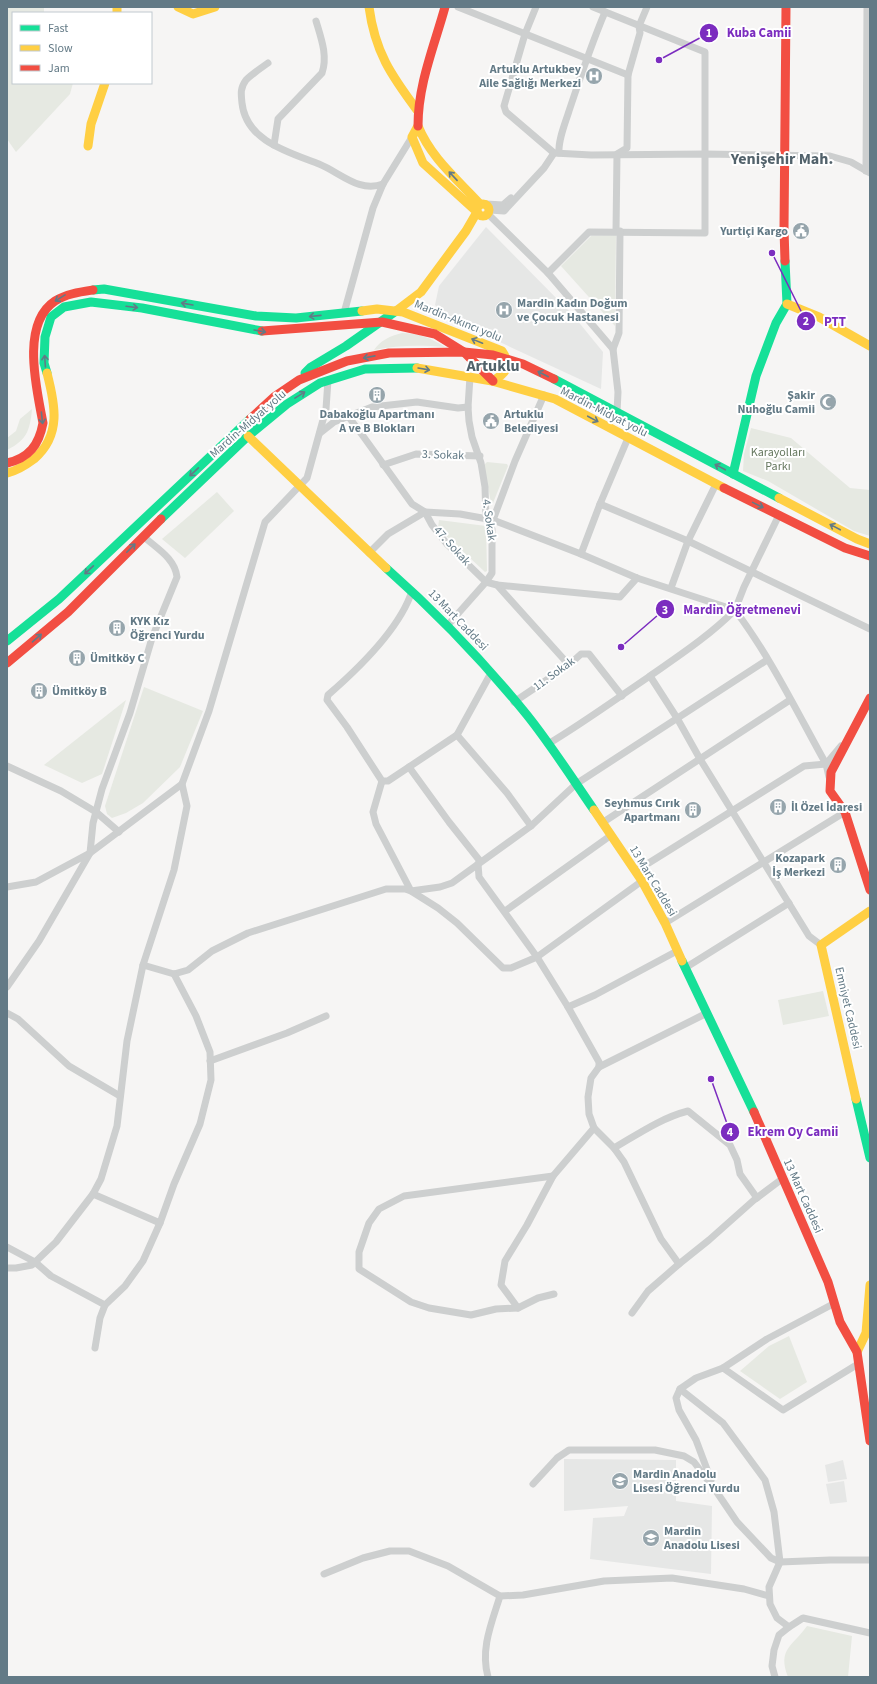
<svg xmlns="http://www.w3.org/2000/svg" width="877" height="1684" viewBox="0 0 877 1684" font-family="'Source Sans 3',sans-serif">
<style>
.built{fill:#e6e7e6}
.green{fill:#e6e9e2}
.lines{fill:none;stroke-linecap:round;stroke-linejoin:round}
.street{stroke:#cdcfcf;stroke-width:7}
.fast{stroke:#16e098;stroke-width:9}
.slow{stroke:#ffcf43;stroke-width:9}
.jam{stroke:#f24e42;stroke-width:9}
.oneway{stroke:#637a86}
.labels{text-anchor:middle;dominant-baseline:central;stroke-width:4;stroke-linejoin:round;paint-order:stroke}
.poi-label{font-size:12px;font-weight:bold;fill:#637a86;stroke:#fff;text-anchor:start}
.street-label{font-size:12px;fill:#637a86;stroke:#fff}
.park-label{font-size:12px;fill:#66785f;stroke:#fff}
.district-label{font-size:16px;font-weight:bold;fill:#52626b;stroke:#fff}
.leader{fill:none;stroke:#7b2cbf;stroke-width:1.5}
.callout-dot{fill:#7b2cbf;stroke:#fff;stroke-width:1.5}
.mark-label{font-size:12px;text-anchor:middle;font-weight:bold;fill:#fff}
.callout-label{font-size:13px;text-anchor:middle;font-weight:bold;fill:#7b2cbf;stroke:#fff;stroke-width:4;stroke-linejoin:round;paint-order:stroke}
</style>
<rect width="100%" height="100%" fill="#f6f5f4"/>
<g class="built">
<path d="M486 227 572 314 603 352 601 389 450 319 435 305 439 286Z"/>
<path d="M564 1459 676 1460V1501L712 1506 711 1574 590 1559 593 1518 624 1516 628 1506 564 1511Z"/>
<path d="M843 1460 847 1479 828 1482 825 1465Z"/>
<path d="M844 1481 847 1502 830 1504 826 1484Z"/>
</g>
<g class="green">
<path d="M7 7H44V13H13V83H73L70 94 16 152 7 139Z"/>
<path d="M616 235 615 326 561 266 591 236Z"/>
<path d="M402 333C418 333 431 338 445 347 420 345 398 345 374 350 381 340 390 336 402 333Z"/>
<path d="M32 409C30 430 27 440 7 450V438L16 431 20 419Z"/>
<path d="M751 428 791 438 850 488 870 490V536L854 531 768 481 743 471 744 454Z"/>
<path d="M487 462 507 464 508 466 493 503H491L484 465Z"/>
<path d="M217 492 234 511 185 558 162 539Z"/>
<path d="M439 520 486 526 487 571 485 572 438 528Z"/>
<path d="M144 687 203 711 180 767 143 803 126 813 112 818 107 814 105 806Z"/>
<path d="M126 700 102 774 82 783 44 765Z"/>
<path d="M823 991 829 1016 783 1025 778 1000Z"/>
<path d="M789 1336 807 1382 780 1399 740 1371 769 1346Z"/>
<path d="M807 1626 852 1636 848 1677H788C777 1649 793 1646 807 1626Z"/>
</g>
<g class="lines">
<g class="street">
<path d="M458 7 628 75"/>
<path d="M536 7 525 34 504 106 506 112 554 153 591 155 705 154 830 156 851 162 870 173"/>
<path d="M268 63C261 68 252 74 246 80 240 88 241 94 242 103 246 141 288 152 319 164 341 173 359 193 383 184"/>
<path d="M274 145 278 119 322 73C328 56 321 38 316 21"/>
<path d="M559 153C558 140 565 124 569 111 580 78 591 45 605 12"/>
<path d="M866 171 867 7"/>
<path d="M486 204 503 205 511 198"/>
<path d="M490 210 504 211 544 168 554 153"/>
<path d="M488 214 548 273 613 349"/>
<path d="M616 231 617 154 627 148 628 75 640 33 639 26 647 7"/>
<path d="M548 273 589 232 705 233V52L593 7"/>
<path d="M344 313 373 208 383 184 412 137"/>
<path d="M617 412 618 392 613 349 619 333 620 231"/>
<path d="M348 416 363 436 412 504 425 512 432 525 447 544 486 582 497 585 569 665"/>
<path d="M320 433 334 422 372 407 417 402 458 408 468 407"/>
<path d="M383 465 416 454 480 456"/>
<path d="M600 504 688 541 870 629"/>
<path d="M779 515 744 587 735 610C771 658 797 712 826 764L829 777"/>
<path d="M493 520 515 461 544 395"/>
<path d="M369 553 388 534 425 512 460 514 493 520 581 554 637 578 735 610C709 636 680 655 650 676 616 699 583 723 548 744"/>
<path d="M581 554 600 504 628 438"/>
<path d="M497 585 620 597 637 578"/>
<path d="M671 588 688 541 716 484"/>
<path d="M412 591C400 628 358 669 328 695L327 700 347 727 382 781H388L457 735 491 673"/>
<path d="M447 626 486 582 492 573V529L486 519 485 487 481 463 472 437 469 421 468 407 470 377"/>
<path d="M650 676 677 718 700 759 809 936 821 945"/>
<path d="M514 702 569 665 581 654H589L622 696"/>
<path d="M457 735 507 793 531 826"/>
<path d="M7 766 61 791 96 812 119 832"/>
<path d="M409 767 449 822 480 861"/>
<path d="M382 781 373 812 376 824 411 891 438 908 457 923 503 968H511L537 957 642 881"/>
<path d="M602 823 790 700"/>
<path d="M478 864 479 877 537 957 568 1007 595 995 677 951"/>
<path d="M636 871 804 766 826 764 841 746"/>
<path d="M7 887 36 882 90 853 182 784 209 711 265 522 307 478 326 409 328 380"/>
<path d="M505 911 610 836"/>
<path d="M665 923 845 812"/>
<path d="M143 965 174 974 188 970 212 951 248 933 386 889H405L411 891 440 887 452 883 531 826 576 784 767 660"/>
<path d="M685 968 789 903"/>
<path d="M7 987 39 941 90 853 93 823 102 789 130 713 152 638 177 577C175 558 156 548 143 536"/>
<path d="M568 1007 599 1062V1067L591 1078 588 1097 589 1114 594 1128 614 1148 624 1162 661 1239 679 1264"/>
<path d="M7 1013 18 1019 69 1066 120 1096"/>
<path d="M210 1061 287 1033 326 1016"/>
<path d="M599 1067 707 1013"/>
<path d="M614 1148C638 1134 661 1118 688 1111L730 1145 737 1160 740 1174 757 1198"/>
<path d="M93 1194 160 1223"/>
<path d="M7 1247 35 1262 51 1276 105 1305"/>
<path d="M7 1268H16L32 1265 56 1242 93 1194 101 1179 117 1126 127 1041 143 965 174 870 187 806 182 784"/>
<path d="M554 1294 538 1298 518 1308 496 1309 471 1315 429 1308 411 1302 359 1269V1252L369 1223 379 1209 404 1196 553 1176 594 1128"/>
<path d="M518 1308 501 1285 505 1261 527 1225 553 1176"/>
<path d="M632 1313 648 1291 679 1264 709 1240 754 1200 782 1179"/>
<path d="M95 1348 100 1318 105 1305 125 1286 143 1261 160 1223 174 1184 200 1124 211 1080 210 1052 196 1016 174 974"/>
<path d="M723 1368 783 1410 858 1364"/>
<path d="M680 1389 723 1423 765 1480 774 1512 780 1562 769 1587 770 1604 777 1618 789 1627"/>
<path d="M711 1480 696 1440 679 1410 676 1398 680 1389 696 1378 723 1368 767 1339 833 1304"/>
<path d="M533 1484 557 1458 569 1450H655L684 1456 694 1462 716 1491 737 1522 771 1558 780 1562 830 1560H870"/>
<path d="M324 1574 363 1558 390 1551H409L448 1566 500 1596 523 1595 604 1581 672 1578 744 1589 769 1596"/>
<path d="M488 1677C480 1649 492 1622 500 1596"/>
<path d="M775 1677 772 1666 774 1650 779 1635 789 1627 803 1618 870 1633"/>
</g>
<g class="fast">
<path d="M93 290 104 289 256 316 296 318 362 311"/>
<path d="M47 373 44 363 45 337 51 317 64 307 91 302 142 308 262 331"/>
<path d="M305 373 311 367 346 346 396 311"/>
<path d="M554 379 779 498"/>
<path d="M733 474 756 376 776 323 787 304 785 261"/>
<path d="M161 519 248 436 287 404 320 383 365 369 417 368"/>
<path d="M386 568C437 613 484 662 527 715 551 745 572 778 594 810"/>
<path d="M7 641 59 599 250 419"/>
<path d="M682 961 754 1112"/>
<path d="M856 1099 870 1158"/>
</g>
<g class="slow">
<path d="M117 7V13"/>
<path d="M178 7 193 14 215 7"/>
<path d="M369 7C375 52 391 75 417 110"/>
<path d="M88 146 91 124 105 83"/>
<circle cx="483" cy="210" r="6"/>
<path d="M787 304 819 317 870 346"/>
<path d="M362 311 377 309 403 312 502 351C512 366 507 372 493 381"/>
<path d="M396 311 421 292 466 231 477 212 423 163 412 137 418 126C431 158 457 179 480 204"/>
<path d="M417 368 492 381 555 399 724 488"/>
<path d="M248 436 386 568"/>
<path d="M7 473C17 471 26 465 34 459 62 435 55 404 47 373"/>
<path d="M779 498 857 539 870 544"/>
<path d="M594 810 642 881 665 923 682 961"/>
<path d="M856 1099 821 945 870 911"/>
<path d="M857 1352 866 1333 870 1285"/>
</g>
<g class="jam">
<path d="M418 126C418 84 434 47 445 7"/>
<path d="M785 261 784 229 786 7"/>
<path d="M262 331 382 322 435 334 464 352 493 381"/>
<path d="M250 419 274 397 299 380 347 361 389 353 464 352 493 355 523 364 554 379"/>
<path d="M7 463C29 458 39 445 43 423 37 390 20 324 55 301 66 294 80 292 93 290"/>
<path d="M724 488 845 548 870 556"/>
<path d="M7 663 68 612 161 519"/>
<path d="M870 698 831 772 830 791 845 812 870 890"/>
<path d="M754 1112 828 1282 840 1322 857 1352 870 1441"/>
</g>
</g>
<defs><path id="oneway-shaft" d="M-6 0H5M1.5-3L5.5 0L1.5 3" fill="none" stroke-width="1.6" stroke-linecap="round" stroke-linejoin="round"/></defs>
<g class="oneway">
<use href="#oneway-shaft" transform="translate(453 176) rotate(-133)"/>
<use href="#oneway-shaft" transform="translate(60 298) rotate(148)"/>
<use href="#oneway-shaft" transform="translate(187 304) rotate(-170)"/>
<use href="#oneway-shaft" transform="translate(132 307) rotate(7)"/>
<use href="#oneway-shaft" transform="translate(315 316) rotate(174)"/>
<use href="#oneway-shaft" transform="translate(260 331) rotate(10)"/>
<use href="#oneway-shaft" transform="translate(477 341) rotate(-158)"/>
<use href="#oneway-shaft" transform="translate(369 357) rotate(169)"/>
<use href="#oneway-shaft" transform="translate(45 361) rotate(-94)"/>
<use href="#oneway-shaft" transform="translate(424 369) rotate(10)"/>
<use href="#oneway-shaft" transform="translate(543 374) rotate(-153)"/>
<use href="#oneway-shaft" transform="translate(300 395) rotate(-32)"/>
<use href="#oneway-shaft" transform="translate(42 418) rotate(84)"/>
<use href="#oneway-shaft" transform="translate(593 419) rotate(28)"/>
<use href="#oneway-shaft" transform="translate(720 467) rotate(-152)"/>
<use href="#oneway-shaft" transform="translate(194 472) rotate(137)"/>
<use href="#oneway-shaft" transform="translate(758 505) rotate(26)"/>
<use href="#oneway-shaft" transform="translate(835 527) rotate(-152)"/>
<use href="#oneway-shaft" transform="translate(131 548) rotate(-45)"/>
<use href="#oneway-shaft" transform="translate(89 570) rotate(137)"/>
<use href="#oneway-shaft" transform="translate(37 638) rotate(-41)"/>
</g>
<defs>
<g id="hospital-disc" transform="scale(0.9)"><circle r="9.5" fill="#96a5ac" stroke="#fff"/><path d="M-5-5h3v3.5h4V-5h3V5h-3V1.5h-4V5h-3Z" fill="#fff"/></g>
<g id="civic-disc" transform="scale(0.9)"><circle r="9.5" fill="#96a5ac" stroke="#fff"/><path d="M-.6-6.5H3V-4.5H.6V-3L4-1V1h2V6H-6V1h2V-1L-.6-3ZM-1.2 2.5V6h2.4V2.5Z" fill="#fff"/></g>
<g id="building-disc" transform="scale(0.9)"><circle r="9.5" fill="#96a5ac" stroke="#fff"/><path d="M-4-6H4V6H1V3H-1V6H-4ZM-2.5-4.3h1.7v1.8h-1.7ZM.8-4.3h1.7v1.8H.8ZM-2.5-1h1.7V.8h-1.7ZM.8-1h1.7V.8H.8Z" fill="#fff"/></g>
<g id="mosque-disc" transform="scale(0.9)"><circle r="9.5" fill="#96a5ac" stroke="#fff"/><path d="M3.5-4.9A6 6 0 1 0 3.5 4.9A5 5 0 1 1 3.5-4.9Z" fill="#fff"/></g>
<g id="school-disc" transform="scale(0.9)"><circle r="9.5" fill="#96a5ac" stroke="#fff"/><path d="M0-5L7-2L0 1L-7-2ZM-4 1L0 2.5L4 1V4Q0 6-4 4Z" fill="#fff"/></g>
</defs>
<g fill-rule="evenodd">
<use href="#hospital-disc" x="594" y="76"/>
<use href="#civic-disc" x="801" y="231"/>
<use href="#hospital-disc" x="504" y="310"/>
<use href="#building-disc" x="377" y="395"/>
<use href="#mosque-disc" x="828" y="402"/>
<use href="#civic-disc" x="491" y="421"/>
<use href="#building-disc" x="117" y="628"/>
<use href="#building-disc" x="77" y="658"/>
<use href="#building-disc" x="39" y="691"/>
<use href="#building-disc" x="778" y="807"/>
<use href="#building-disc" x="693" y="810"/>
<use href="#building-disc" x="838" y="865"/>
<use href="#school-disc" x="620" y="1481"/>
<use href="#school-disc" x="651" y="1538"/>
</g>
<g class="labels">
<g class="poi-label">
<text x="581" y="69" text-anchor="end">Artuklu Artukbey<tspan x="581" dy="14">Aile Sağlığı Merkezi</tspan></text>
<text x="788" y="231" text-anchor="end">Yurtiçi Kargo</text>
<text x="517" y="303">Mardin Kadın Doğum<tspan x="517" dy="14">ve Çocuk Hastanesi</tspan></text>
<text x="815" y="395" text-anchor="end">Şakir<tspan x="815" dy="14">Nuhoğlu Camii</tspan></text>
<text x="377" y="414" text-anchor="middle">Dabakoğlu Apartmanı<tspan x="377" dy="14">A ve B Blokları</tspan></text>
<text x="504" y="414">Artuklu<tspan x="504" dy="14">Belediyesi</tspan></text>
<text x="130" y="621">KYK Kız<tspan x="130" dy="14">Öğrenci Yurdu</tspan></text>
<text x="90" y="658">Ümitköy C</text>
<text x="52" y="691">Ümitköy B</text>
<text x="680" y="803" text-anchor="end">Seyhmus Cırık<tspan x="680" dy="14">Apartmanı</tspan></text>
<text x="791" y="807">İl Özel İdaresi</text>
<text x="825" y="858" text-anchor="end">Kozapark<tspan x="825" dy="14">İş Merkezi</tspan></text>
<text x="633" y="1474">Mardin Anadolu<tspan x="633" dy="14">Lisesi Öğrenci Yurdu</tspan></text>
<text x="664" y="1531">Mardin<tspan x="664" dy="14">Anadolu Lisesi</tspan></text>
</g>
<g class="street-label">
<text transform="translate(458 321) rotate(22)">Mardin-Akıncı yolu</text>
<text transform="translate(604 412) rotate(27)">Mardin-Midyat yolu</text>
<text transform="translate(248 424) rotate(-41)">Mardin-Midyat yolu</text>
<text transform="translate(443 455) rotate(2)">3. Sokak</text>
<text transform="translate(489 520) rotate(82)">4. Sokak</text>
<text transform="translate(452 546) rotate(48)">47. Sokak</text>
<text transform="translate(458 620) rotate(46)">13 Mart Caddesi</text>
<text transform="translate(554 674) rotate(-36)">11. Sokak</text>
<text transform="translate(653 881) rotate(59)">13 Mart Caddesi</text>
<text transform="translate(848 1008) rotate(77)">Emniyet Caddesi</text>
<text transform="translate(803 1196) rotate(66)">13 Mart Caddesi</text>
</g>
<g class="park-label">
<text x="778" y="452">Karayolları<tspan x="778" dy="14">Parkı</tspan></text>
</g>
<g class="district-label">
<text x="782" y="159">Yenişehir Mah.</text>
<text x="493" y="366">Artuklu</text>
</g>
</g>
<path class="leader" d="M659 60L709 33M772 253L806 321M621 647L665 609M711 1079L730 1132"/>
<g class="callout-dot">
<circle cx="659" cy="60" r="4"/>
<circle cx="772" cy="253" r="4"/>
<circle cx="621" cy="647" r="4"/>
<circle cx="711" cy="1079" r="4"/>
<circle cx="709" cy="33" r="10"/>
<circle cx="806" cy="321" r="10"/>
<circle cx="665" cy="609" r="10"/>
<circle cx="730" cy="1132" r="10"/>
</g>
<g class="mark-label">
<text x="709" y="37">1</text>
<text x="806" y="325">2</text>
<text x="665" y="614">3</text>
<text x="730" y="1136">4</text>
</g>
<g class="callout-label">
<text x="759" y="37">Kuba Camii</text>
<text x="835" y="326">PTT</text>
<text x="742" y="614">Mardin Öğretmenevi</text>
<text x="793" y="1136">Ekrem Oy Camii</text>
</g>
<rect width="877" height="1684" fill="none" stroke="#637a86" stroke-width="16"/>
<rect x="12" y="12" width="140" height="72" fill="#ffffff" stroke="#c1cacf"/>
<rect x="20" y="25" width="20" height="6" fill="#16e098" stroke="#c1cacf"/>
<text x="48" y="32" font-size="12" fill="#637a86">Fast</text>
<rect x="20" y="45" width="20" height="6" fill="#ffcf43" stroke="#c1cacf"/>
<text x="48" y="52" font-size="12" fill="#637a86">Slow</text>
<rect x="20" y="65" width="20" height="6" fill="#f24e42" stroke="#c1cacf"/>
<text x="48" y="72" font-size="12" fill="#637a86">Jam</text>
</svg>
